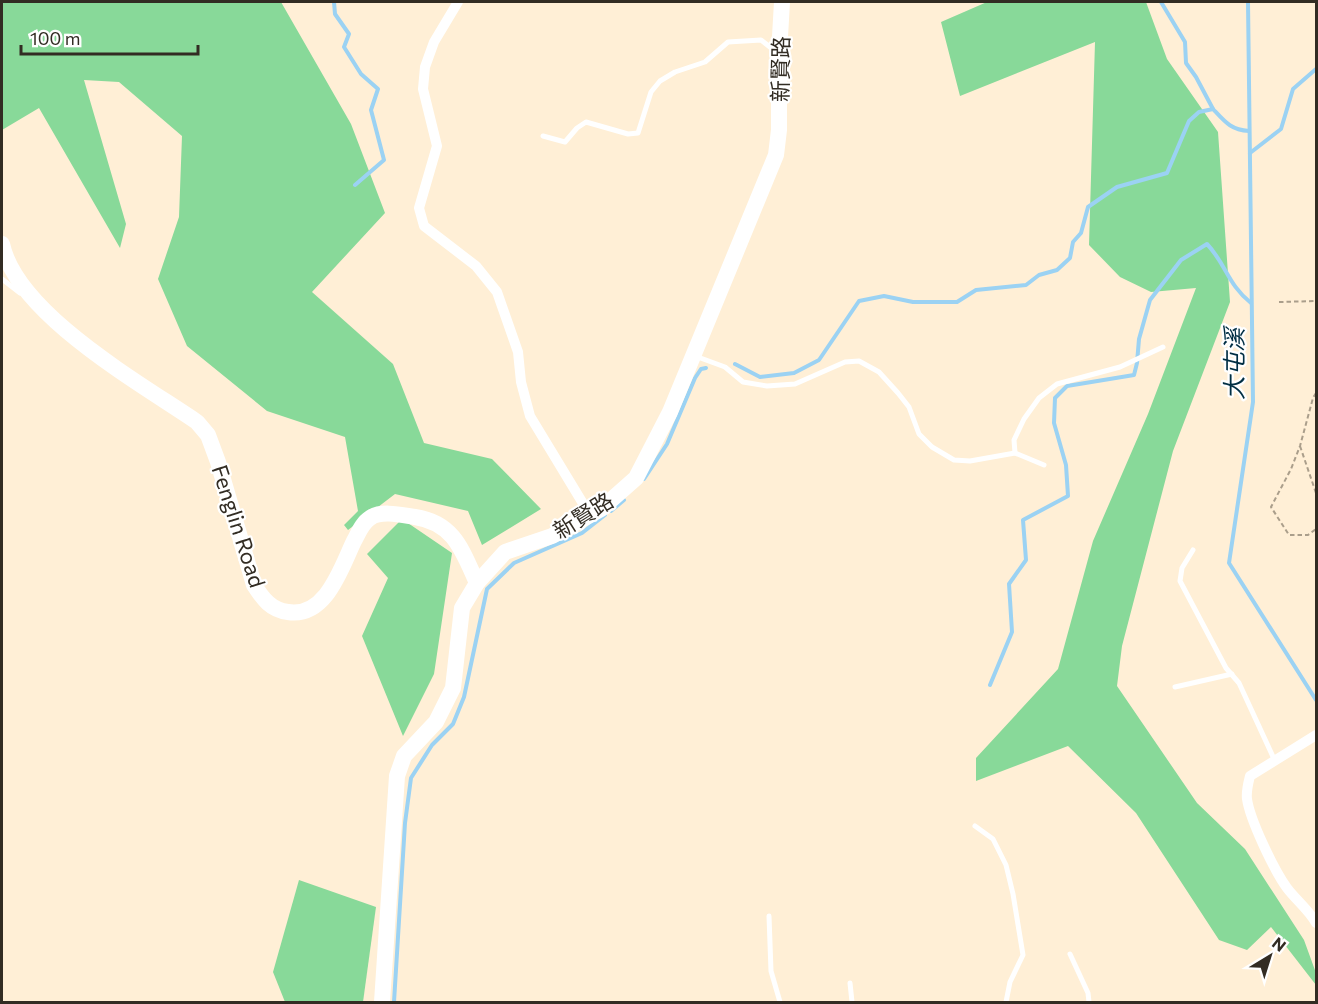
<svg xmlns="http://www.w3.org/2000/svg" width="1318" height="1004" viewBox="0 0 1318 1004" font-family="Commissioner,'Noto Sans TC',sans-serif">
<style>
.green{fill:#88d999}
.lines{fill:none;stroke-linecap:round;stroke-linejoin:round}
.stream{stroke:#9bd2f3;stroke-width:4}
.path{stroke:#aa9e8b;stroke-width:2;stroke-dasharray:4.5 3;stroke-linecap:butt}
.lane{stroke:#fff;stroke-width:5}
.street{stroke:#fff;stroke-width:10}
.secondary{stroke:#fff;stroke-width:16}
.labels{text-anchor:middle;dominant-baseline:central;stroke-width:4.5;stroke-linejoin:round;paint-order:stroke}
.street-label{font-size:22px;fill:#322c23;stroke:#fff}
.water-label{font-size:24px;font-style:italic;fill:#002e43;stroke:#fff}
</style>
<rect width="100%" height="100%" fill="#ffefd6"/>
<g class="green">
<path d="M2 2H281L351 124 385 213 312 292 393 364 424 443 492 459 541 509 482 545 468 511 395 494 348 530 344 525 358 511 345 437 267 411 187 346 158 279 179 217 182 136 119 82 84 80 126 224 120 248 39 108 2 130Z"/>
<path d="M987 2H1146L1167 59 1218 132 1230 302 1173 451 1122 646 1117 686 1197 803 1245 849 1304 940 1316 973V985L1271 927 1247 950 1219 940 1136 813 1068 746 976 781V758L1058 669 1093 541 1148 414 1196 288 1151 292 1120 277 1089 245 1095 42 960 96 941 22Z"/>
<path d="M402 519 452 553 434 674 403 736 362 636 388 578 367 554Z"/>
<path d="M299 880 376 907 363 1002H285L273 972Z"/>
</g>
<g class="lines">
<g class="stream">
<path d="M334 2 335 14 349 34 344 47 361 74 378 89 371 110 384 160 355 185"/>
<path d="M1161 2 1185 42 1186 63 1196 77 1213 109"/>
<path d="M1248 2 1253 402 1229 563 1316 700"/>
<path d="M1250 153 1281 129 1293 89 1316 69"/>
<path d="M735 364 760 377 794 373 819 360 859 301 884 296 913 302H957L976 290 1026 285 1039 275 1057 270 1070 258 1073 242 1081 233 1088 207 1117 187 1167 173 1189 121 1199 112 1213 109C1225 122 1231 130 1249 131"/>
<path d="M644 479 667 444 695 378 701 369 706 368"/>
<path d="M611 511 624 500"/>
<path d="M990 685 1012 632 1009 584 1026 560 1023 520 1068 496 1066 465 1054 423 1055 398 1067 386 1134 375 1137 363 1139 339 1150 300 1181 260 1207 244C1226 264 1228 285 1251 303"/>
<path d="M394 1002 405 823 411 778 432 745 453 724 464 697 487 589 514 563 582 533 605 515"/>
</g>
<g class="path">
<path d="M1279 302 1316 301"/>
<path d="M1316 393 1313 398 1300 446 1291 469 1271 507 1289 535H1308L1316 529"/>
<path d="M1300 446 1316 493"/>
</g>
<g class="lane">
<path d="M543 136 565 142 577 128 586 122 628 134 638 133 651 92 660 81 675 72 705 62 728 42 761 40 775 51"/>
<path d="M2 279 20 293"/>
<path d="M695 356 725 367 743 382 767 386 795 384 845 362 859 361 879 372 898 393 909 407 919 434 932 447 954 460 970 461 1015 453 1044 465"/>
<path d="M1015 453 1014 440 1024 419 1039 398 1057 384 1120 367 1163 347"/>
<path d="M1193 550 1182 568 1180 581 1226 668 1239 683 1275 761"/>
<path d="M1175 687 1232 674"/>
<path d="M975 826 993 839 1006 865 1013 894 1023 955 1010 982 1006 1002"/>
<path d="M769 916 771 971 780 1002"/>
<path d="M1070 954 1088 993 1089 1002"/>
<path d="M850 983 852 1002"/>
</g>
<g class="street">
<path d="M458 2 434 42 425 67 423 89 437 146 419 208 424 226 476 266 497 292 518 352 521 382 530 416 590 515"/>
<path d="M1316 735 1250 776C1248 784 1246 791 1247 799 1250 820 1274 870 1287 888 1296 900 1309 910 1316 923"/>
</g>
<g class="secondary">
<path d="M2 244C17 314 140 383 197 422L208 435 218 462 254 585C263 599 271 610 288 612 326 618 341 568 354 541 358 534 362 523 370 518 381 510 402 515 415 517 454 523 462 550 477 583"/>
<path d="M382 1002 397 776 404 756 436 722 453 688 462 608 477 583 505 552 552 536 601 509 636 478 670 412 776 155 779 130V54L782 2"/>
</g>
</g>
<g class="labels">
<g class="street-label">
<text transform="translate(780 69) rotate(-89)">新賢路</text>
<text transform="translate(583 515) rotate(-32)">新賢路</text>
<text transform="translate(239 526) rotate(72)">Fenglin Road</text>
</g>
<g class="water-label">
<text transform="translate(1233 364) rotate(-90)">大屯溪</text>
</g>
</g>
<rect width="1318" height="1004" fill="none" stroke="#322c23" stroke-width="6"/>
<g transform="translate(1270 956) rotate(38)" stroke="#ffffff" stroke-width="4.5" paint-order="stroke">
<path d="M0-4.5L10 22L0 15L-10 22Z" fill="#322c23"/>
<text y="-9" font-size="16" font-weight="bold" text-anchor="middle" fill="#322c23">N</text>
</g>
<path d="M21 45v9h177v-9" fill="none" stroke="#322c23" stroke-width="3"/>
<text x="30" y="45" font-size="18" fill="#322c23" stroke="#ffffff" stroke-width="4.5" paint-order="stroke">100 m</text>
</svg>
